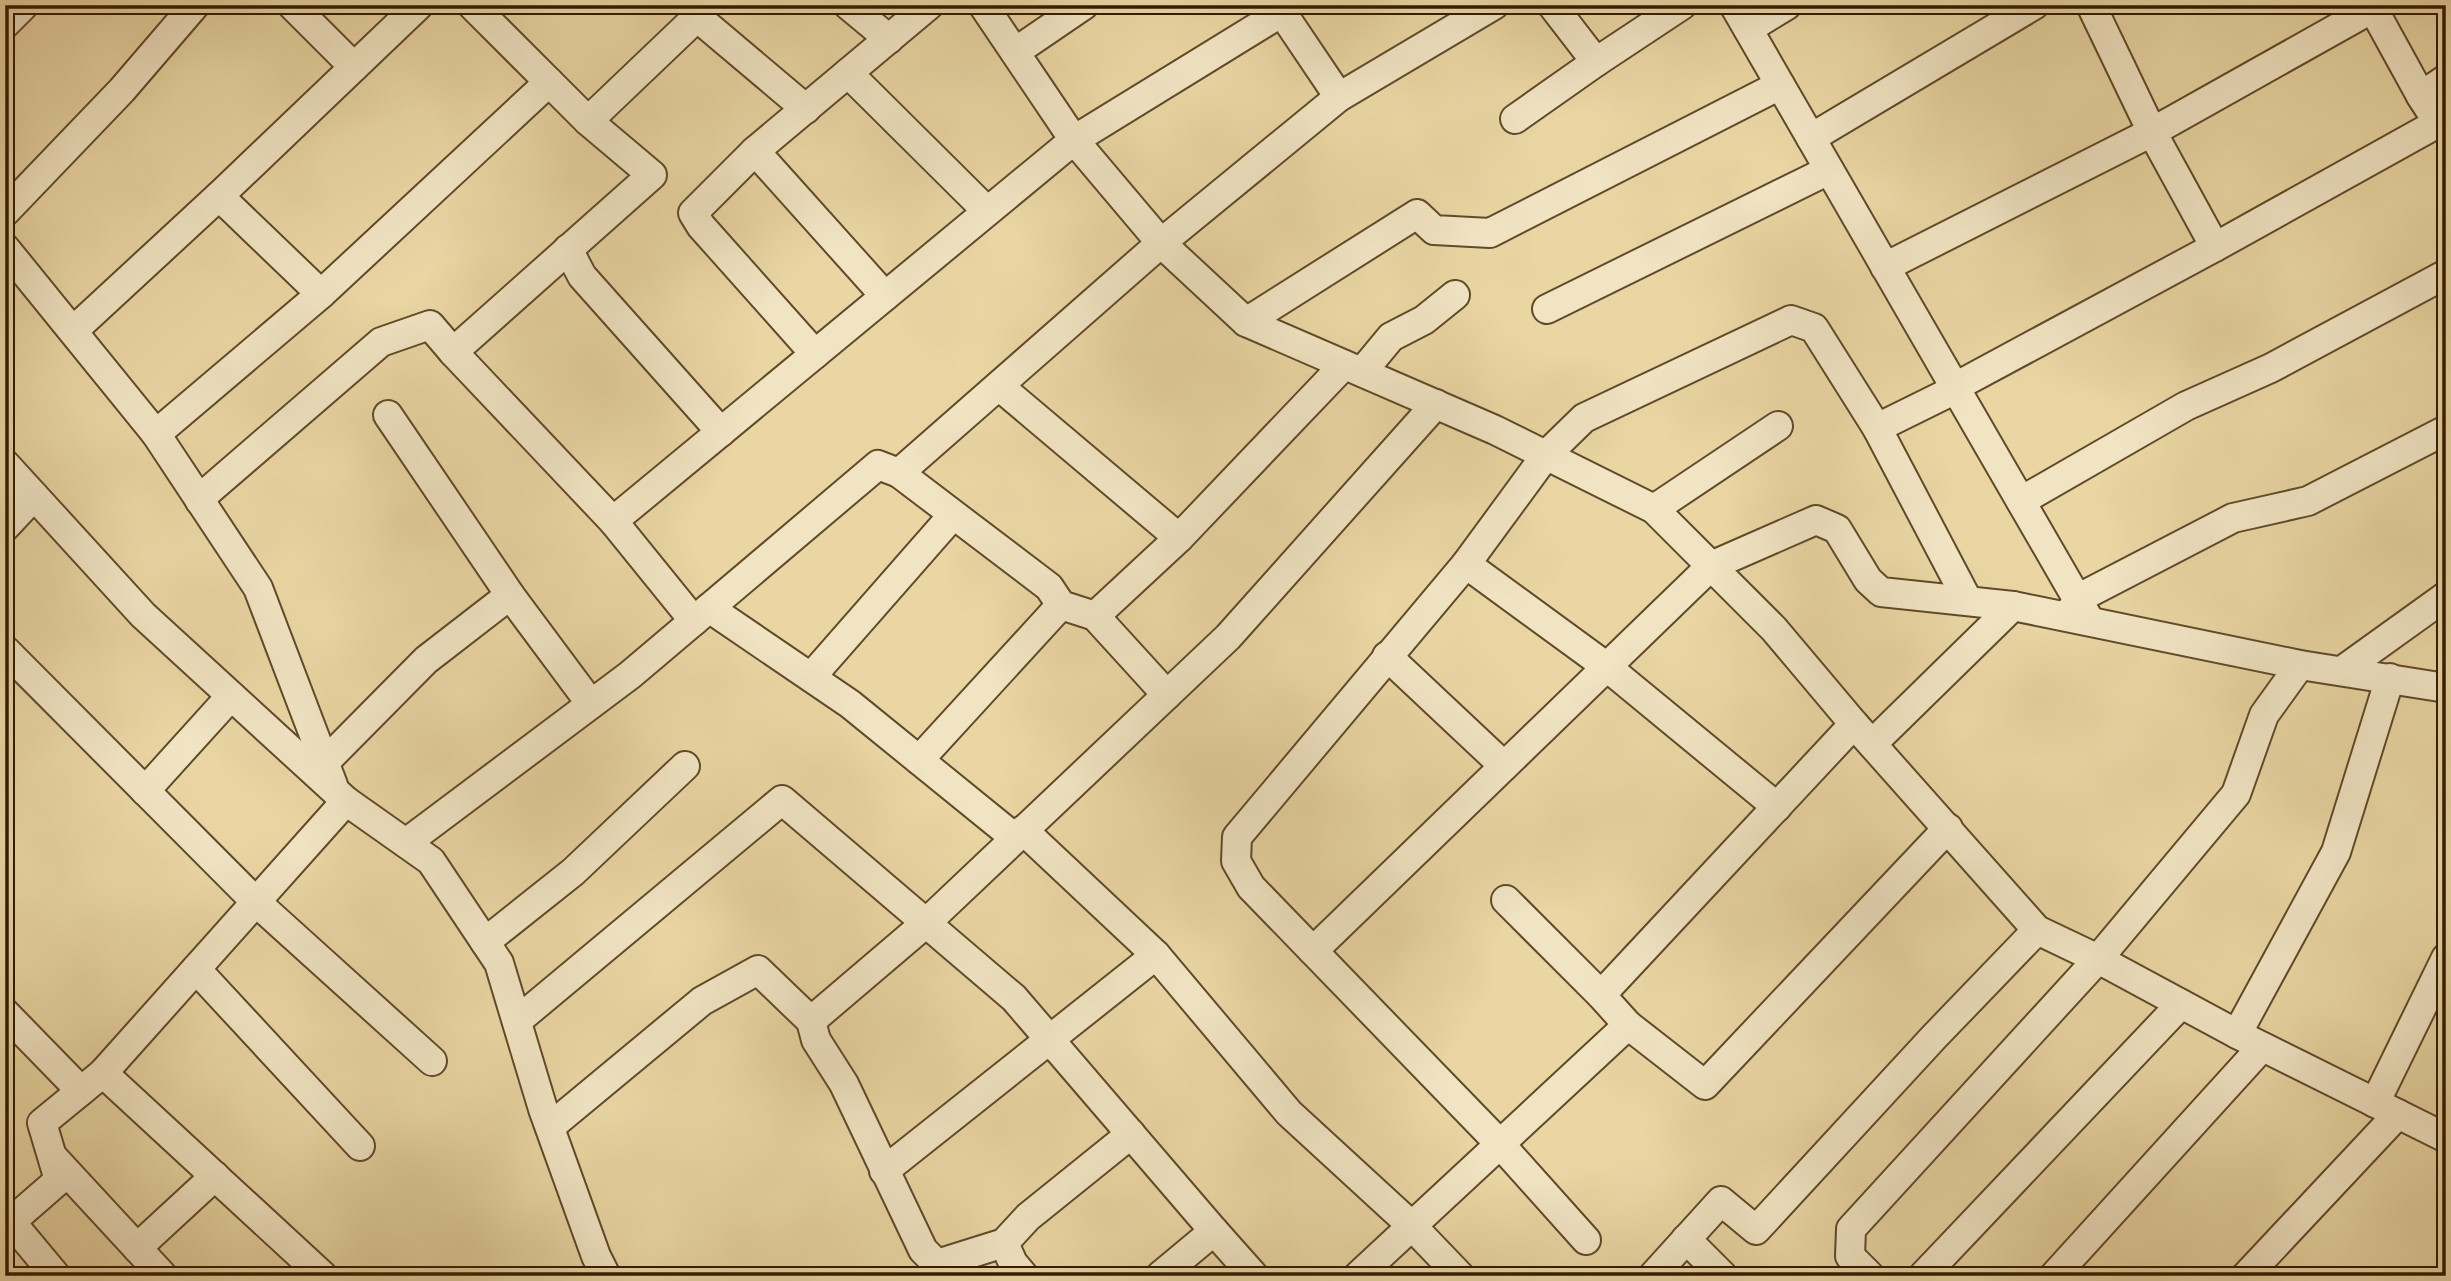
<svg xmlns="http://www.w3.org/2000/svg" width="2451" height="1281" viewBox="0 0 2451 1281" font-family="'EB Garamond',serif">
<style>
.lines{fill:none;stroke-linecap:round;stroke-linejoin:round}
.minor-casing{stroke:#604a29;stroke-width:32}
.minor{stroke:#f1e4c3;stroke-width:28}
</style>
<rect width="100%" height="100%" fill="#e9d6a3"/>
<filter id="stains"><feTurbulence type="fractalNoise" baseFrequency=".00286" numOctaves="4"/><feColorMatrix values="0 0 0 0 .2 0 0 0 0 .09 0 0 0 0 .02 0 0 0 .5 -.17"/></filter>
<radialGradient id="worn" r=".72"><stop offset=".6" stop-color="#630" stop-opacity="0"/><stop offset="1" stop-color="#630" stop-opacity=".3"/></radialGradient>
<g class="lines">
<g class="minor-casing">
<g id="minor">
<path d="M292 5 354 67"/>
<path d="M848 5 889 39"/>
<path d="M1277 5 1339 97"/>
<path d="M1494 5 1339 97 1161 243 1246 322 1495 430 1654 509 1774 629 1854 724 2037 930 2098 959 2237 1034 2446 1138"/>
<path d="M1552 5 1596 62 1682 5"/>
<path d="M1734 5 2090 621"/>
<path d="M2091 5 2152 132 2215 247"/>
<path d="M2371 5 2421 96"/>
<path d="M5 24 24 5"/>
<path d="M1748 29 1787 5"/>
<path d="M1015 52 1084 5"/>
<path d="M848 73 987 211"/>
<path d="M549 82 588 121 697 17 806 109"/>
<path d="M2430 110 2421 96 2446 79"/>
<path d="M1515 119 1596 62"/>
<path d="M1811 138 2034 5"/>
<path d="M755 151 693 213 701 226 815 354"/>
<path d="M219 196 419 5"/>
<path d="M5 212 122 90 195 5"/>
<path d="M5 248 156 434 258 588 333 785"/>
<path d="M568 249 582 276 721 432"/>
<path d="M1885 267 2152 132 2373 8"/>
<path d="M885 296 755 151 929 5"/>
<path d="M1547 309 1829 170"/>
<path d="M1246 322 1417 214 1434 230 1490 233 1780 85"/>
<path d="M73 331 219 196 321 294"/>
<path d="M453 352 613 521 1074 140 983 5"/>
<path d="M1362 372 1391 337 1424 320 1455 295"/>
<path d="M999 386 1179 538"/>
<path d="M388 415 510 595 591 704"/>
<path d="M1877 428 1956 389 1955 387 2215 247 2438 123"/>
<path d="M156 434 321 294 549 82 472 5"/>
<path d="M5 464 143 615 346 801 431 861 499 963 543 1109 596 1256 606 1276"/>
<path d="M899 473 1049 587 1061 605 1095 616 1167 695"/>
<path d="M200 501 199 499 381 342 430 325 453 352 652 175 588 121"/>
<path d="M2021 501 2186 406 2271 368 2446 274"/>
<path d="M1654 509 1778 426"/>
<path d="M613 521 694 621"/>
<path d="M5 527 34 496"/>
<path d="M1466 564 1607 667 1777 807"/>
<path d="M709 608 850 704 1015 838"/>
<path d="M2071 610 2080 605 2077 599 2233 518 2308 501 2446 430"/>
<path d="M1095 616 1179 538 1344 365"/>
<path d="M5 650 256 902 432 1061"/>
<path d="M1387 656 1504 766"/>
<path d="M2343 670 2446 596"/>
<path d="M811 677 953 515"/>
<path d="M1872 744 2013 606 2300 665 2446 688"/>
<path d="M919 760 1061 605"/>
<path d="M324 763 426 660 510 595"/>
<path d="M145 791 231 696"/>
<path d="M1023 830 1156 955 1289 1113 1412 1226 1460 1276"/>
<path d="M406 843 630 675 878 465 899 473 1161 243 1074 140 1282 12 1281 10 1289 5"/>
<path d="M1506 900 1601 995"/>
<path d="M485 942 573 872 685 766"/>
<path d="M1313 951 1711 566 1816 520 1837 529 1868 580 1881 592 2013 606"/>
<path d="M196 969 360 1146"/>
<path d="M5 1013 81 1091"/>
<path d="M517 1021 782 800 1014 998 1214 1231"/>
<path d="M811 1021 926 923 1228 637 1436 404"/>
<path d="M1628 1025 1601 995 1854 724"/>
<path d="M2237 1034 2336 852 2390 678"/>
<path d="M103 1073 323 1276"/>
<path d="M2375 1103 2446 958"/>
<path d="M550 1127 702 1001 758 970 811 1021 816 1040 844 1084 923 1250 937 1264 1004 1243 1028 1217 1131 1134"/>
<path d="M53 1157 163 1276"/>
<path d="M884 1171 1156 955"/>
<path d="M11 1222 56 1276"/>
<path d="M5 1227 59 1180 42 1123 103 1073 346 801"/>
<path d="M1686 1239 1723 1276"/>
<path d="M1586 1240 1500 1144 1251 887 1236 861 1237 837 1466 564 1546 455 1584 418 1791 320 1814 328 1877 428 1968 601"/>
<path d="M1004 1243 1013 1263 1024 1276"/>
<path d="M137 1248 215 1176"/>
<path d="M1160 1276 1214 1231 1254 1276"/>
<path d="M1358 1276 1628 1025 1705 1085 1948 828"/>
<path d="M1653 1276 1721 1201 1756 1230 1934 1037 2037 930"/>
<path d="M1870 1276 1850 1256 1851 1229 2098 959 2236 794 2264 715 2300 665"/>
<path d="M1923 1276 2181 1004"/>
<path d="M2054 1276 2262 1047"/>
<path d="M2246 1276 2398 1114"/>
</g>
</g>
<use href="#minor" class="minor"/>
</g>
<rect width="2451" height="1281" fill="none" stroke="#e9d6a3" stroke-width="28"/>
<rect x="7" y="7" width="2437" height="1267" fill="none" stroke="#321b00" stroke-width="3.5"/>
<rect x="14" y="14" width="2423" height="1253" fill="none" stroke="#321b00" stroke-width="2"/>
<rect width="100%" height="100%" filter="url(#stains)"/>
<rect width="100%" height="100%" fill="url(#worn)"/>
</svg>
